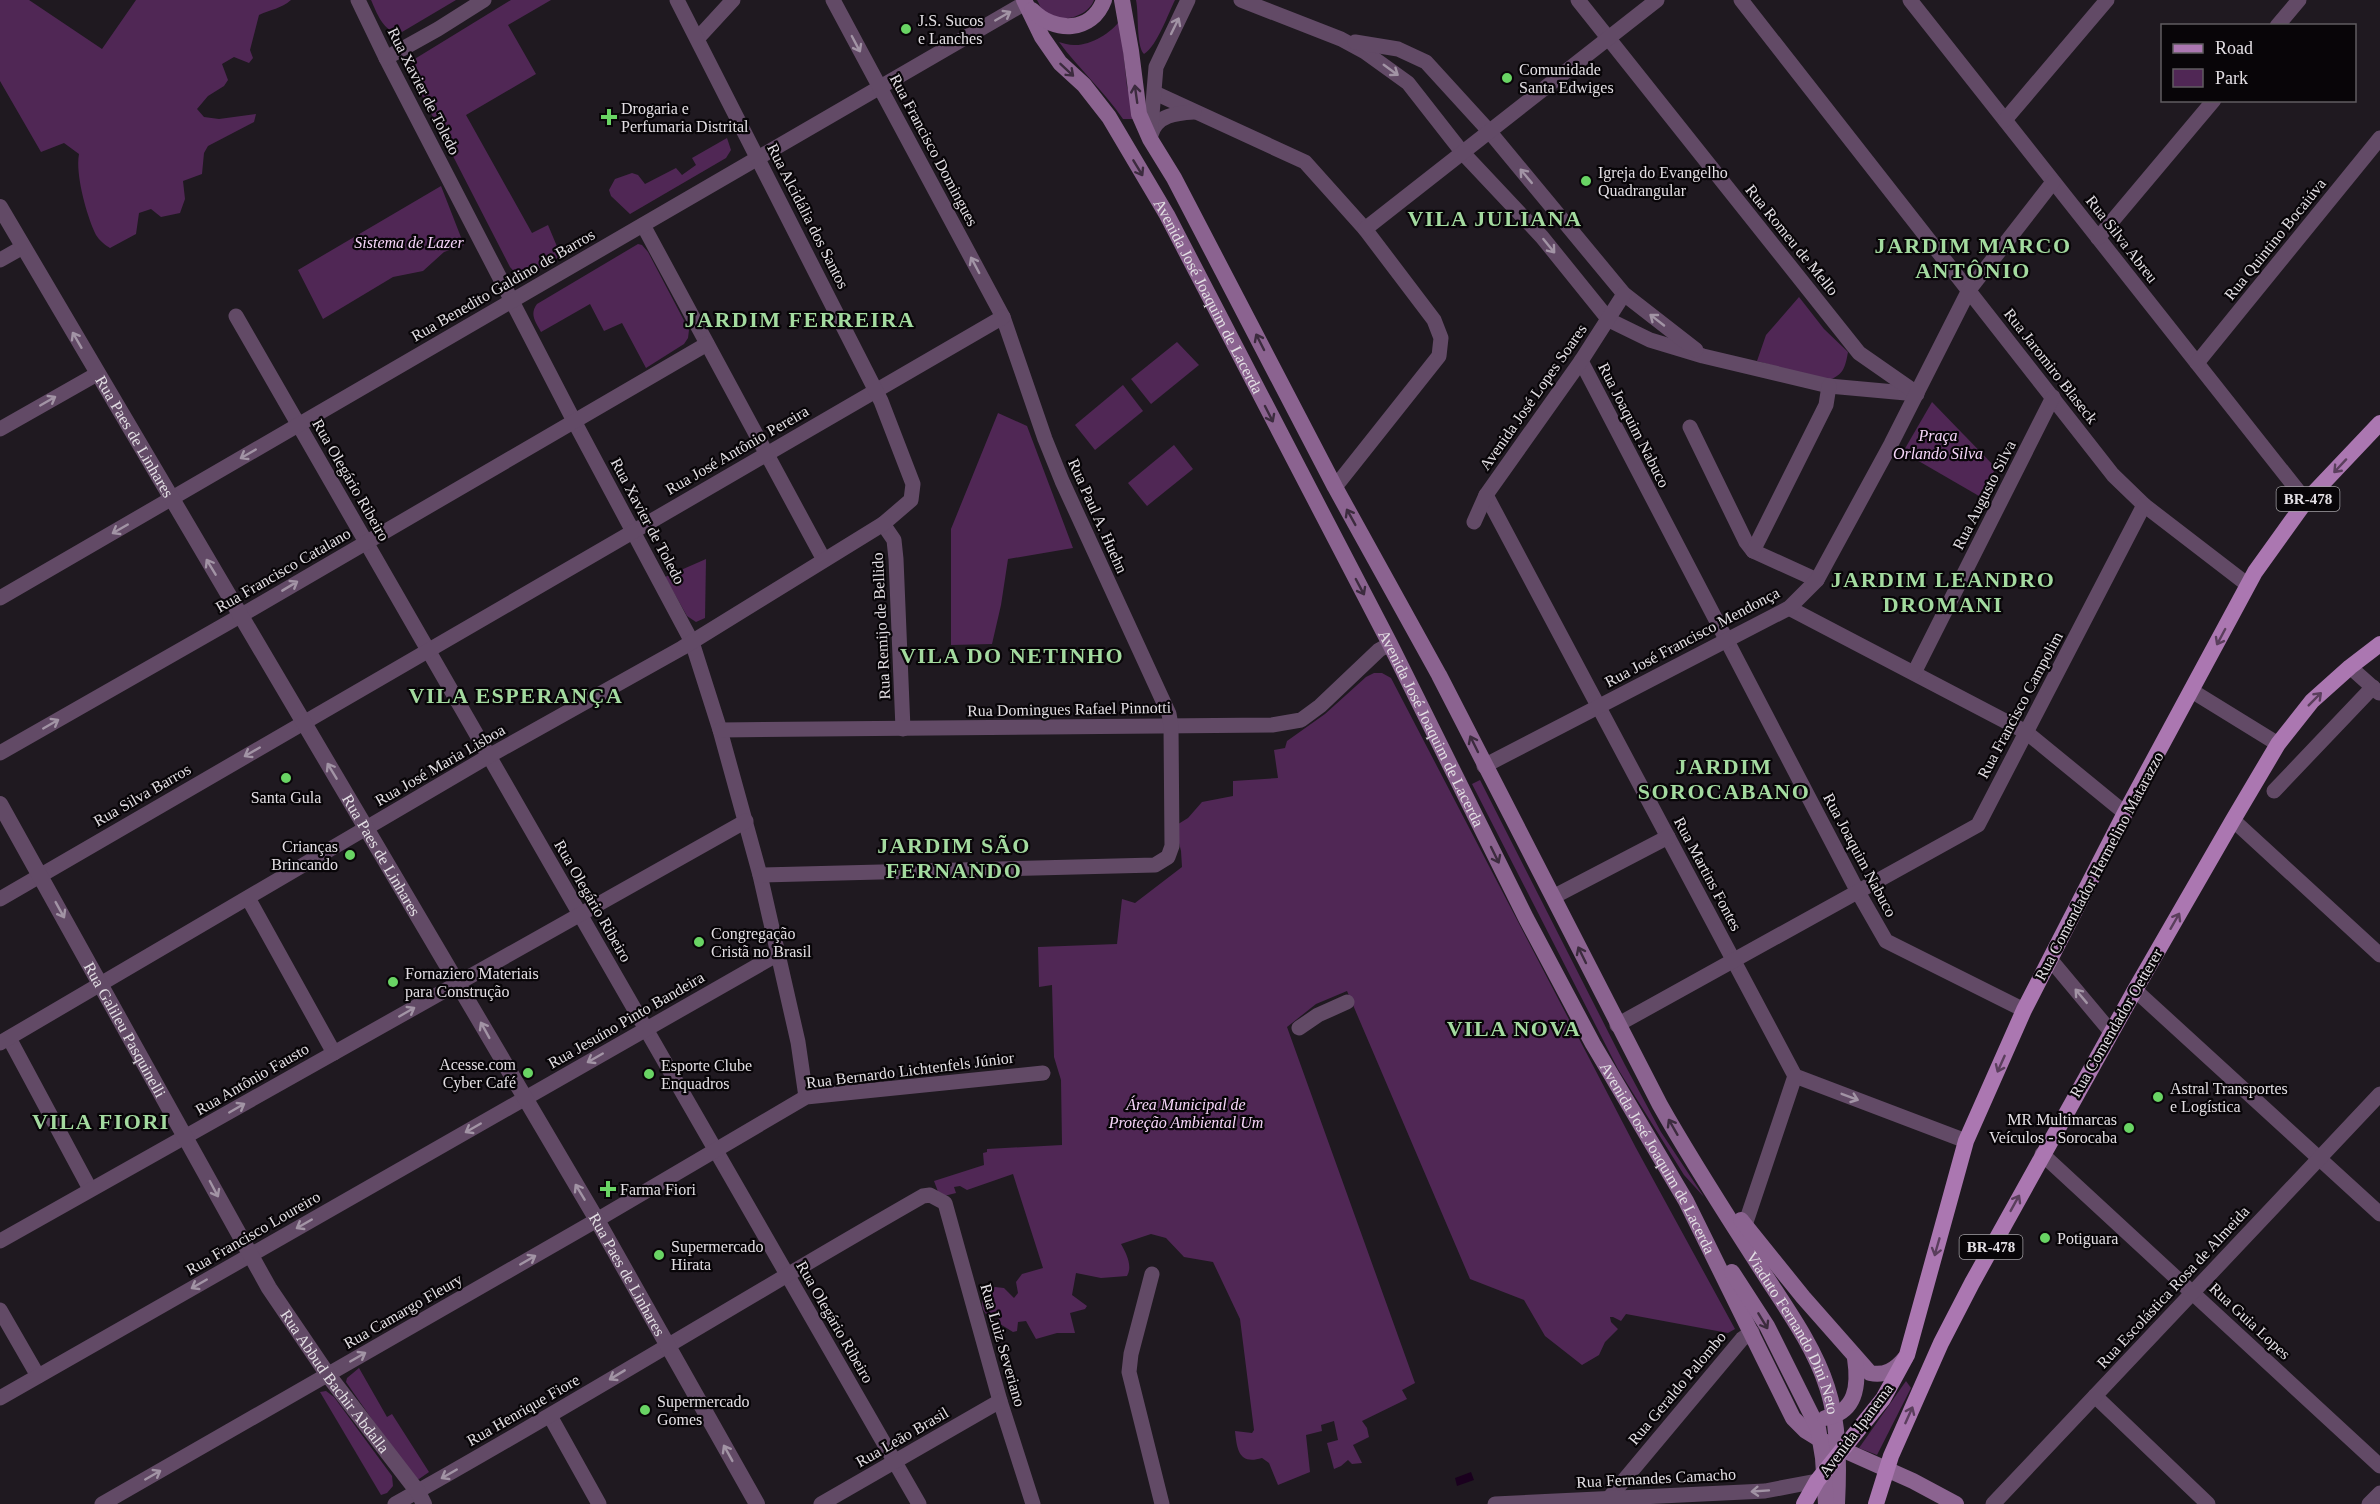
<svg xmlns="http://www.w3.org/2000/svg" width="2380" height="1504" viewBox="0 0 2380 1504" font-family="'Times New Roman',serif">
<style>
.green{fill:#502755}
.water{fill:#1a001e}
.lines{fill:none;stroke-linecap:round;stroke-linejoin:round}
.minor{stroke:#624a66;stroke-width:15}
.tertiary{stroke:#624a66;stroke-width:16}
.secondary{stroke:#8b6390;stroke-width:16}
.primary{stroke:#ab77b1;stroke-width:16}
.oneway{stroke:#a294a5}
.oneway2{stroke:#3c2b3e}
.oneway3{stroke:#5a3e5c}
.poi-dot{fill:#69d464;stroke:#080508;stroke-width:2}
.labels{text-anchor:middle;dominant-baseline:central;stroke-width:4.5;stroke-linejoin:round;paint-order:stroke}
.shield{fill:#080508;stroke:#a19ea2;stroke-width:1.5}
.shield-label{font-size:15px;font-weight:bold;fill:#e3dfe4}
.poi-label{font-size:16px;fill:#e3dfe4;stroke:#080508;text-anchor:start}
.street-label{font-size:16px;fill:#e3dfe4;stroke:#080508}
.park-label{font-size:16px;font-style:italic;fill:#f7d6fa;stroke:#080508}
.district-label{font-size:22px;font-weight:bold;letter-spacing:1.5px;fill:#a3da9f;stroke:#080508}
</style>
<rect width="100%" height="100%" fill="#1f1920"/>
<g class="green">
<path d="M0 0H29L102 49 136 0H291C281 9 271 9 259 15L250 50 253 58 249 63 234 57 222 64 228 80 224 86 208 96 197 109 204 117 219 119 256 114 254 122 208 146 204 153 202 174 183 181 185 199 180 213 161 217 151 209 139 213 136 234 110 248C105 245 99 240 96 235 87 217 75 174 79 154L64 143 41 152 0 81Z"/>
<path d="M371 0H456L402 32C384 35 377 13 371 0Z"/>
<path d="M511 0H551L508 25 536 74 466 115 532 233 548 225 561 256 525 276 517 275 510 267 418 88 410 66 413 60Z"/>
<path d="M1037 0H1094C1088 17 1059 25 1044 12 1041 10 1039 3 1037 0Z"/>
<path d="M1136 0H1175C1168 14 1157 46 1144 54 1136 46 1139 14 1136 0Z"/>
<path d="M1120 20 1127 87 1136 115 1134 119H1123C1104 91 1079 69 1059 42 1063 43 1069 45 1074 45 1089 46 1112 33 1120 20Z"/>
<path d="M727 138 731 150 726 158 630 214 611 196 609 190 615 179 632 173 638 175 645 184 676 168 682 175 696 165 692 158Z"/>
<path d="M441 186 464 245 444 252 423 271 393 277 323 319 298 270Z"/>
<path d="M638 244 642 245 648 252 689 330 688 338 684 344 646 368 622 323 604 331 590 304 541 332C536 322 529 315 537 304Z"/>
<path d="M1799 297 1824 329 1848 352C1845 369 1843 375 1827 381L1757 361 1766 335Z"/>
<path d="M1177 342 1199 365 1151 404 1131 379Z"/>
<path d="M1123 385 1143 411 1095 450 1075 425Z"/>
<path d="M1932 402 1996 468 1979 496 1903 452Z"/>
<path d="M998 413 1027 426 1073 548 1008 559 1001 605 992 644 951 645V529Z"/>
<path d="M1174 445 1193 469 1147 506 1128 483Z"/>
<path d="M706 559 705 618 696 622 687 616 665 577Z"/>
<path d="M1374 673H1382L1391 678 1636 1148 1735 1329 1728 1333 1626 1314 1621 1321 1613 1317H1610L1611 1322 1618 1329 1605 1342 1599 1355 1582 1365 1545 1336 1524 1300 1470 1279 1347 991 1316 1004 1287 1027 1415 1383 1402 1390 1407 1399 1362 1421 1367 1428 1369 1437 1353 1445 1362 1463 1352 1464 1348 1460 1341 1466 1334 1469 1327 1443 1338 1440 1334 1421 1321 1425 1322 1431 1306 1435 1310 1472 1278 1485 1269 1463 1262 1458C1239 1465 1237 1450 1235 1431L1252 1433 1254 1430 1240 1319 1213 1262 1184 1257 1166 1238 1151 1234 1121 1244C1126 1253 1133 1266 1127 1276L1101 1278 1076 1273 1072 1295 1087 1306 1085 1309 1070 1313 1075 1333H1057L1036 1339 1026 1321 1018 1322 1017 1331 1013 1332 1000 1324 997 1312 986 1314C977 1303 985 1294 995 1287L1004 1288 1014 1298 1018 1293 1016 1282 1022 1274 1043 1268 1013 1174 967 1190 960 1186 954 1187 956 1193 940 1197 934 1181 984 1165 983 1153 987 1152V1149L1062 1145 1061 1080 1054 1057 1052 985 1039 987 1038 947 1117 944 1122 899 1135 903 1182 867 1181 851 1175 826 1188 818 1202 802 1233 796V781L1278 778 1274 750 1285 748 1287 741 1325 714 1366 677Z"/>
<path d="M1480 780 1625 1065 1661 1132 1704 1197 1684 1175 1618 1069 1472 784Z"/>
<path d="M359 1368 387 1417 392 1414 429 1472 419 1479 413 1478 346 1382 347 1378Z"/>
<path d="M1906 1381 1911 1388 1877 1455 1859 1448Z"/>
<path d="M326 1391 334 1397 392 1476 393 1486 387 1493 381 1495 320 1392Z"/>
</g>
<path class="water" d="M1471 1472 1474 1480 1457 1486 1455 1478Z"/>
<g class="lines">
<g class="minor">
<path d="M358 0 386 58 574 421 692 642 720 730 760 875 798 1042 806 1097"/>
<path d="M1241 0 1341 39 1365 52 1408 83 1462 152 1542 237 1609 320 1650 340 1703 356 1829 386 1917 394"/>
<path d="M1578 0 1859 353 1915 392"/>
<path d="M1741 0 2113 475 2144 505 2248 585"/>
<path d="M1910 0 2306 501"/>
<path d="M2277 26 2299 0"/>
<path d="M698 38 733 0"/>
<path d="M1355 42 1398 49 1426 62 1489 131 1624 294 1696 350"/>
<path d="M386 58 438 29 484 0"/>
<path d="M1155 93 1305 162 1365 229 1434 320 1441 338 1439 356 1335 487"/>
<path d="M2005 120 2107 0"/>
<path d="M1151 135C1156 115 1177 113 1194 112"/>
<path d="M1150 139 1156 67 1188 0"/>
<path d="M643 225 824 560"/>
<path d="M1365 229 1657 0"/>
<path d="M2098 238 2214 100"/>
<path d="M0 260 23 247"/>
<path d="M236 316 919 1504"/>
<path d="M1581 361 1858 892 1886 941 2024 1010"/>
<path d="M2197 363 2380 138"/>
<path d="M1690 427 1746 542 1753 551 1817 580"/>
<path d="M0 429 97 374"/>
<path d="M1486 495 1795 1076 1966 1141"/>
<path d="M1474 522 1486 495 1581 361 1624 294"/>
<path d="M883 524 894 540 896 559 903 729"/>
<path d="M1753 551 1826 405 1829 386"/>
<path d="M0 598 1025 3"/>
<path d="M1789 608 2026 732 2125 813"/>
<path d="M2350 667 2379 693"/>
<path d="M1914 673 2053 397"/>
<path d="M2192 691 2278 744"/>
<path d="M720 730 1272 725 1301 720 1320 706 1379 650 1390 644"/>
<path d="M0 753 240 616 707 344"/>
<path d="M1484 766 1789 608 1817 580 1891 444 1969 290 2053 182"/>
<path d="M2274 791 2373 687"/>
<path d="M2233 820 2380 955"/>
<path d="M760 875 1155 865 1168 857 1172 846 1171 725 1169 714 1062 481 1045 439 1003 317 833 0"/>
<path d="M1553 897 1668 837"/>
<path d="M248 898 334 1053"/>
<path d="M0 899 1003 317"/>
<path d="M2050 959 2111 1032"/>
<path d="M2135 990 2380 1214"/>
<path d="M1617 1025 1978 825 2144 505"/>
<path d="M1299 1028 1318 1015 1347 1002"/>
<path d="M9 1038 90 1189"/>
<path d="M0 1043 489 756 682 648 883 524 911 500 913 484 881 401 677 0"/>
<path d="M2042 1154 2380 1466"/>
<path d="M1745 1225 1795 1076"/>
<path d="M0 1241 746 821"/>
<path d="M1152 1274 1131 1354 1129 1372 1162 1504"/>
<path d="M0 1310 38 1376"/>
<path d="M2095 1396 2208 1504"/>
<path d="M0 1398 778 954"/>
<path d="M550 1416 599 1504"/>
<path d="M1609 1498 1742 1339 1752 1332"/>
<path d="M102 1504 590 1224 806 1097 1043 1073"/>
<path d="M395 1504C573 1405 746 1297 923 1196L930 1195 945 1203 1000 1401 1033 1504"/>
<path d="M821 1504 1000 1401"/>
<path d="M1495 1504 1765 1491 1817 1481"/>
<path d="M1993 1504 2380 1094"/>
<path d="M2369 1504 2380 1493"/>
</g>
<g class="tertiary">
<path id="s1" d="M0 207 597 1220 757 1504"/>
<path id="s2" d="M0 804 269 1288 328 1375 418 1492 424 1504"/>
</g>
<g class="secondary">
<path id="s3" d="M1024 0 1042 37 1060 63 1084 85 1109 117 1167 215 1390 644 1526 918 1593 1044 1686 1201 1793 1418 1806 1431 1819 1439 1913 1481 1956 1504"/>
<path id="s4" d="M1122 0 1131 51 1139 114 1150 139 1174 178 1335 487 1439 675 1660 1105C1692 1162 1728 1217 1763 1272 1786 1308 1814 1346 1827 1387 1839 1423 1839 1466 1837 1504"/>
<path d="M1032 10C1054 33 1092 33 1104 0"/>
<path d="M1741 1220 1803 1297 1870 1373C1885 1376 1895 1370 1905 1358"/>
<path d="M1732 1272 1767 1326 1818 1428 1823 1458 1826 1504"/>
<path d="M1825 1418C1857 1412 1859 1385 1855 1358"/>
</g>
<g class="primary">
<path d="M1804 1504 1817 1481 1883 1399 1907 1355 1966 1141 2024 1010 2125 813 2255 572 2306 501 2380 423"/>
<path d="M1876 1504 1891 1456 1941 1343 1972 1283 2135 990 2233 820 2278 744 2312 701 2350 667 2380 644"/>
</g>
</g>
<defs><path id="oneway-shaft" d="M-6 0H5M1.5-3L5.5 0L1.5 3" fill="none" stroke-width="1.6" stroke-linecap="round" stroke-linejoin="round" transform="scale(1.5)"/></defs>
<g class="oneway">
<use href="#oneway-shaft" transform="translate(1003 16) rotate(-30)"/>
<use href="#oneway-shaft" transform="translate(1175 26) rotate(-64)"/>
<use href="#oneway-shaft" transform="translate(856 44) rotate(62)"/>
<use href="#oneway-shaft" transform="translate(1391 70) rotate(36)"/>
<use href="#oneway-shaft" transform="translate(1526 176) rotate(-130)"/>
<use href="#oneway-shaft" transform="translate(1549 246) rotate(51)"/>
<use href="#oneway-shaft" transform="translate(975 265) rotate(-118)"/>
<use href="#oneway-shaft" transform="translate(1657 320) rotate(-142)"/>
<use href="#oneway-shaft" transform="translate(77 340) rotate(-120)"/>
<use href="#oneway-shaft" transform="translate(48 401) rotate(-30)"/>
<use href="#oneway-shaft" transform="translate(248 454) rotate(150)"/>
<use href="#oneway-shaft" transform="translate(120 529) rotate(150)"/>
<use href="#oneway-shaft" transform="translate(211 567) rotate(-121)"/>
<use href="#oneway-shaft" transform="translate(290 586) rotate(-31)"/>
<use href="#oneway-shaft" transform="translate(51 724) rotate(-30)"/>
<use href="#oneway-shaft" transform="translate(252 752) rotate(150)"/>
<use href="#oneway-shaft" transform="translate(332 771) rotate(-121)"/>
<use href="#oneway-shaft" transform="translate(60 910) rotate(61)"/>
<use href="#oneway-shaft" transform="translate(2081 996) rotate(-130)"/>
<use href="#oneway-shaft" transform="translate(407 1012) rotate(-30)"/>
<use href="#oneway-shaft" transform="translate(485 1030) rotate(-119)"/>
<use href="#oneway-shaft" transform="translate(595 1058) rotate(150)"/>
<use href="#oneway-shaft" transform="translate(1850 1097) rotate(21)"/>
<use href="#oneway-shaft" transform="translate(237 1108) rotate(-30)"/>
<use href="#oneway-shaft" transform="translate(473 1128) rotate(150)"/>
<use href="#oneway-shaft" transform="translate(214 1189) rotate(62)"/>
<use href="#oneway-shaft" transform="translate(580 1192) rotate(-121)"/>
<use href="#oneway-shaft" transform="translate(304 1224) rotate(150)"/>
<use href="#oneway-shaft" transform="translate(528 1260) rotate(-30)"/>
<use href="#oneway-shaft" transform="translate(199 1284) rotate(150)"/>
<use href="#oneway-shaft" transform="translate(358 1357) rotate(-30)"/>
<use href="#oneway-shaft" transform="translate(617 1375) rotate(149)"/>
<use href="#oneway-shaft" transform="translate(728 1453) rotate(-119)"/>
<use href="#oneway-shaft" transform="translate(449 1474) rotate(150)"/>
<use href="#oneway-shaft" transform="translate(153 1475) rotate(-30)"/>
<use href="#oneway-shaft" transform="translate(1760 1491) rotate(176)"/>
</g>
<g class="oneway2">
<use href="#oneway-shaft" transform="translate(1067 70) rotate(43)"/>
<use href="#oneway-shaft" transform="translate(1136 94) rotate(-98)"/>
<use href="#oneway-shaft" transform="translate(1138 168) rotate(59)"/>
<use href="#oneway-shaft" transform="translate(1260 342) rotate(-117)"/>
<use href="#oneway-shaft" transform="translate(1269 414) rotate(63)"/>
<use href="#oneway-shaft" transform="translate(1351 517) rotate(-119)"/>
<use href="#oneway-shaft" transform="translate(1360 587) rotate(62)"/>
<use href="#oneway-shaft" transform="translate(1474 744) rotate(-116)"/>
<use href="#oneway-shaft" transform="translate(1495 855) rotate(64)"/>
<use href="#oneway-shaft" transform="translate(1582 955) rotate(-116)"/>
<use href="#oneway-shaft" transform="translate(1673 1127) rotate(-120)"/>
<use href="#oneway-shaft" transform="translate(1763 1321) rotate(59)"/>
</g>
<g class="oneway3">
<use href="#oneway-shaft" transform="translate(2340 466) rotate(133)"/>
<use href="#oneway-shaft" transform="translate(2221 637) rotate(118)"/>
<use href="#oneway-shaft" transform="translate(2315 699) rotate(-45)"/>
<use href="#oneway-shaft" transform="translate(2175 921) rotate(-60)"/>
<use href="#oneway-shaft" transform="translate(2001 1064) rotate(114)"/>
<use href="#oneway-shaft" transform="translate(2015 1203) rotate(-61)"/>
<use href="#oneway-shaft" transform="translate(1937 1247) rotate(106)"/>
<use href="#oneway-shaft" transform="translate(1909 1415) rotate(-66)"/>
</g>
<g class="poi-dot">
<circle cx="906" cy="29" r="6"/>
<circle cx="1507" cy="78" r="6"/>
<path d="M606 108h6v6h6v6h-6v6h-6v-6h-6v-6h6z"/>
<circle cx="1586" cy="181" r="6"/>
<circle cx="286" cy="778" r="6"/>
<circle cx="350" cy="855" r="6"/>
<circle cx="699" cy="942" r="6"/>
<circle cx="393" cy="982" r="6"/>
<circle cx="528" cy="1073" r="6"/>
<circle cx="649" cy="1074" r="6"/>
<circle cx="2158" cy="1097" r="6"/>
<circle cx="2129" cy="1128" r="6"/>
<path d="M605 1180h6v6h6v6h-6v6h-6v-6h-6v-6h6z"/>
<circle cx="2045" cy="1238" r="6"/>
<circle cx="659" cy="1255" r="6"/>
<circle cx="645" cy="1410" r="6"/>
</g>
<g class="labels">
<g class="shield">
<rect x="2276.5" y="487" width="63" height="24" rx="4.5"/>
<rect x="1959.5" y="1235" width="63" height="24" rx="4.5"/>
</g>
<g class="shield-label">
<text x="2308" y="499">BR-478</text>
<text x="1991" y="1247">BR-478</text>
</g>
<g class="poi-label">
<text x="918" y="20">J.S. Sucos<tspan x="918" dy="18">e Lanches</tspan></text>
<text x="1519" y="69">Comunidade<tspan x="1519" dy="18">Santa Edwiges</tspan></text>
<text x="621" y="108">Drogaria e<tspan x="621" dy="18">Perfumaria Distrital</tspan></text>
<text x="1598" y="172">Igreja do Evangelho<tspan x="1598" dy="18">Quadrangular</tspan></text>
<text x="286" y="797" text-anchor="middle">Santa Gula</text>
<text x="338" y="846" text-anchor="end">Crianças<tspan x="338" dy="18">Brincando</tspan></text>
<text x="711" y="933">Congregação<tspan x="711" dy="18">Cristã no Brasil</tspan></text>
<text x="405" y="973">Fornaziero Materiais<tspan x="405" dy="18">para Construção</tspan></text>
<text x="516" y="1064" text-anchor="end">Acesse.com<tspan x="516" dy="18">Cyber Café</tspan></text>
<text x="661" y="1065">Esporte Clube<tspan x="661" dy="18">Enquadros</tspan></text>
<text x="2170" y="1088">Astral Transportes<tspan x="2170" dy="18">e Logística</tspan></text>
<text x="2117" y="1119" text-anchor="end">MR Multimarcas<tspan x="2117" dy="18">Veículos - Sorocaba</tspan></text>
<text x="620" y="1189">Farma Fiori</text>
<text x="2057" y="1238">Potiguara</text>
<text x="671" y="1246">Supermercado<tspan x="671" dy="18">Hirata</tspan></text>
<text x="657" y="1401">Supermercado<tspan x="657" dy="18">Gomes</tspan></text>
</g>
<g class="street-label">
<text transform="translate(424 91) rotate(63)">Rua Xavier de Toledo</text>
<text transform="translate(934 150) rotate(62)">Rua Francisco Domingues</text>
<text transform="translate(808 216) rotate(63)">Rua Alcidália dos Santos</text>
<text transform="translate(2122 239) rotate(52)">Rua Silva Abreu</text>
<text transform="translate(2275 239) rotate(-51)">Rua Quintino Bocaiúva</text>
<text transform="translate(1792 240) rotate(51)">Rua Romeu de Mello</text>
<text transform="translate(503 285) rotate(-30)">Rua Benedito Galdino de Barros</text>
<text stroke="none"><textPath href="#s3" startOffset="351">Avenida José Joaquim de Lacerda</textPath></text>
<text transform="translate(2051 366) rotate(52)">Rua Jaromiro Blaseck</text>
<text transform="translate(1533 397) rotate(-55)">Avenida José Lopes Soares</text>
<text transform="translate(1634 425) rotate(63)">Rua Joaquim Nabuco</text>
<text stroke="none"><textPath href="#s1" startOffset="266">Rua Paes de Linhares</textPath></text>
<text transform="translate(737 450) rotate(-30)">Rua José Antônio Pereira</text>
<text transform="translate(351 480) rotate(60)">Rua Olegário Ribeiro</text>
<text transform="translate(1984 495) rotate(-63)">Rua Augusto Silva</text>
<text transform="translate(1098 516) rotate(66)">Rua Paul A. Huehn</text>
<text transform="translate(648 521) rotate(62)">Rua Xavier de Toledo</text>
<text transform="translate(283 570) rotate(-30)">Rua Francisco Catalano</text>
<text transform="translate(881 626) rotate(-93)">Rua Remijo de Bellido</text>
<text transform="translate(1692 637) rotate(-28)">Rua José Francisco Mendonça</text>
<text transform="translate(2020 705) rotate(-62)">Rua Francisco Campolim</text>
<text transform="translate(1069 709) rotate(-1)">Rua Domingues Rafael Pinnotti</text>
<text stroke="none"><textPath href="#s3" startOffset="837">Avenida José Joaquim de Lacerda</textPath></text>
<text transform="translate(440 765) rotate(-30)">Rua José Maria Lisboa</text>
<text transform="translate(142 795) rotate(-30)">Rua Silva Barros</text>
<text stroke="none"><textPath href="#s1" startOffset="752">Rua Paes de Linhares</textPath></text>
<text transform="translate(1860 855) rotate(62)">Rua Joaquim Nabuco</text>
<text transform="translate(2099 866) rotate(-62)">Rua Comendador Hermelino Matarazzo</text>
<text transform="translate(1708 874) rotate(62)">Rua Martins Fontes</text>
<text transform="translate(593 901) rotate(60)">Rua Olegário Ribeiro</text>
<text transform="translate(626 1020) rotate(-30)">Rua Jesuíno Pinto Bandeira</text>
<text transform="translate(2116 1023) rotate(-60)">Rua Comendador Oetterer</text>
<text stroke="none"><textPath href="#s2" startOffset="258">Rua Galileu Pasquinelli</textPath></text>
<text transform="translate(910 1070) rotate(-7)">Rua Bernardo Lichtenfels Júnior</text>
<text transform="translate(252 1079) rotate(-30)">Rua Antônio Fausto</text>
<text stroke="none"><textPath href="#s3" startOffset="1323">Avenida José Joaquim de Lacerda</textPath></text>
<text transform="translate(253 1233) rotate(-30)">Rua Francisco Loureiro</text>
<text stroke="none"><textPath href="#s1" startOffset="1238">Rua Paes de Linhares</textPath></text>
<text transform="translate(2173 1287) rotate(-47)">Rua Escolástica Rosa de Almeida</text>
<text transform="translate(403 1311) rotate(-30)">Rua Camargo Fleury</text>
<text transform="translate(2250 1321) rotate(43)">Rua Guia Lopes</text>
<text transform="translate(835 1322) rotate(60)">Rua Olegário Ribeiro</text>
<text stroke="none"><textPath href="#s4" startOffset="1500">Viaduto Fernando Dini Neto</textPath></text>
<text transform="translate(1003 1345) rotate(74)">Rua Luiz Severiano</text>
<text stroke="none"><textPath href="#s2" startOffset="668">Rua Abbud Bachir Abdalla</textPath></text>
<text transform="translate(1677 1388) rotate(-50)">Rua Geraldo Palombo</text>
<text transform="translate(523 1410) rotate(-30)">Rua Henrique Fiore</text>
<text transform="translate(1856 1430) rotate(-53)">Avenida Ipanema</text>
<text transform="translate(902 1437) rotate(-30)">Rua Leão Brasil</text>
<text transform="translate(1656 1478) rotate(-3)">Rua Fernandes Camacho</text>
</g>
<g class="park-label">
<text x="409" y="242">Sistema de Lazer</text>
<text x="1938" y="435">Praça<tspan x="1938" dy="18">Orlando Silva</tspan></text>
<text x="1186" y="1104">Área Municipal de<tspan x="1186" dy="18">Proteção Ambiental Um</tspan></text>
</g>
<g class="district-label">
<text x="1495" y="218">VILA JULIANA</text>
<text x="1973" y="245">JARDIM MARCO<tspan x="1973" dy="25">ANTÔNIO</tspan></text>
<text x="800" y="319">JARDIM FERREIRA</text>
<text x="1943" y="579">JARDIM LEANDRO<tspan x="1943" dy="25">DROMANI</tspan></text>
<text x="1012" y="655">VILA DO NETINHO</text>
<text x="516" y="695">VILA ESPERANÇA</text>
<text x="1724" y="766">JARDIM<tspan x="1724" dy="25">SOROCABANO</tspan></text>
<text x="954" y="845">JARDIM SÃO<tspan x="954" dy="25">FERNANDO</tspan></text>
<text x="1514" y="1028">VILA NOVA</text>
<text x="101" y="1121">VILA FIORI</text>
</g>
</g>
<rect x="2161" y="24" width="195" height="78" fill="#080508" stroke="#605c60" stroke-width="1.5"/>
<rect x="2173" y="44" width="30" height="9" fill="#ab77b1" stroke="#605c60" stroke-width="1.5"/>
<text x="2215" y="54" font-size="18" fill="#e3dfe4">Road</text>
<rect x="2173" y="69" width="30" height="18" fill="#502755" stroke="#605c60" stroke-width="1.5"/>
<text x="2215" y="84" font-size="18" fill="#e3dfe4">Park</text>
</svg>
